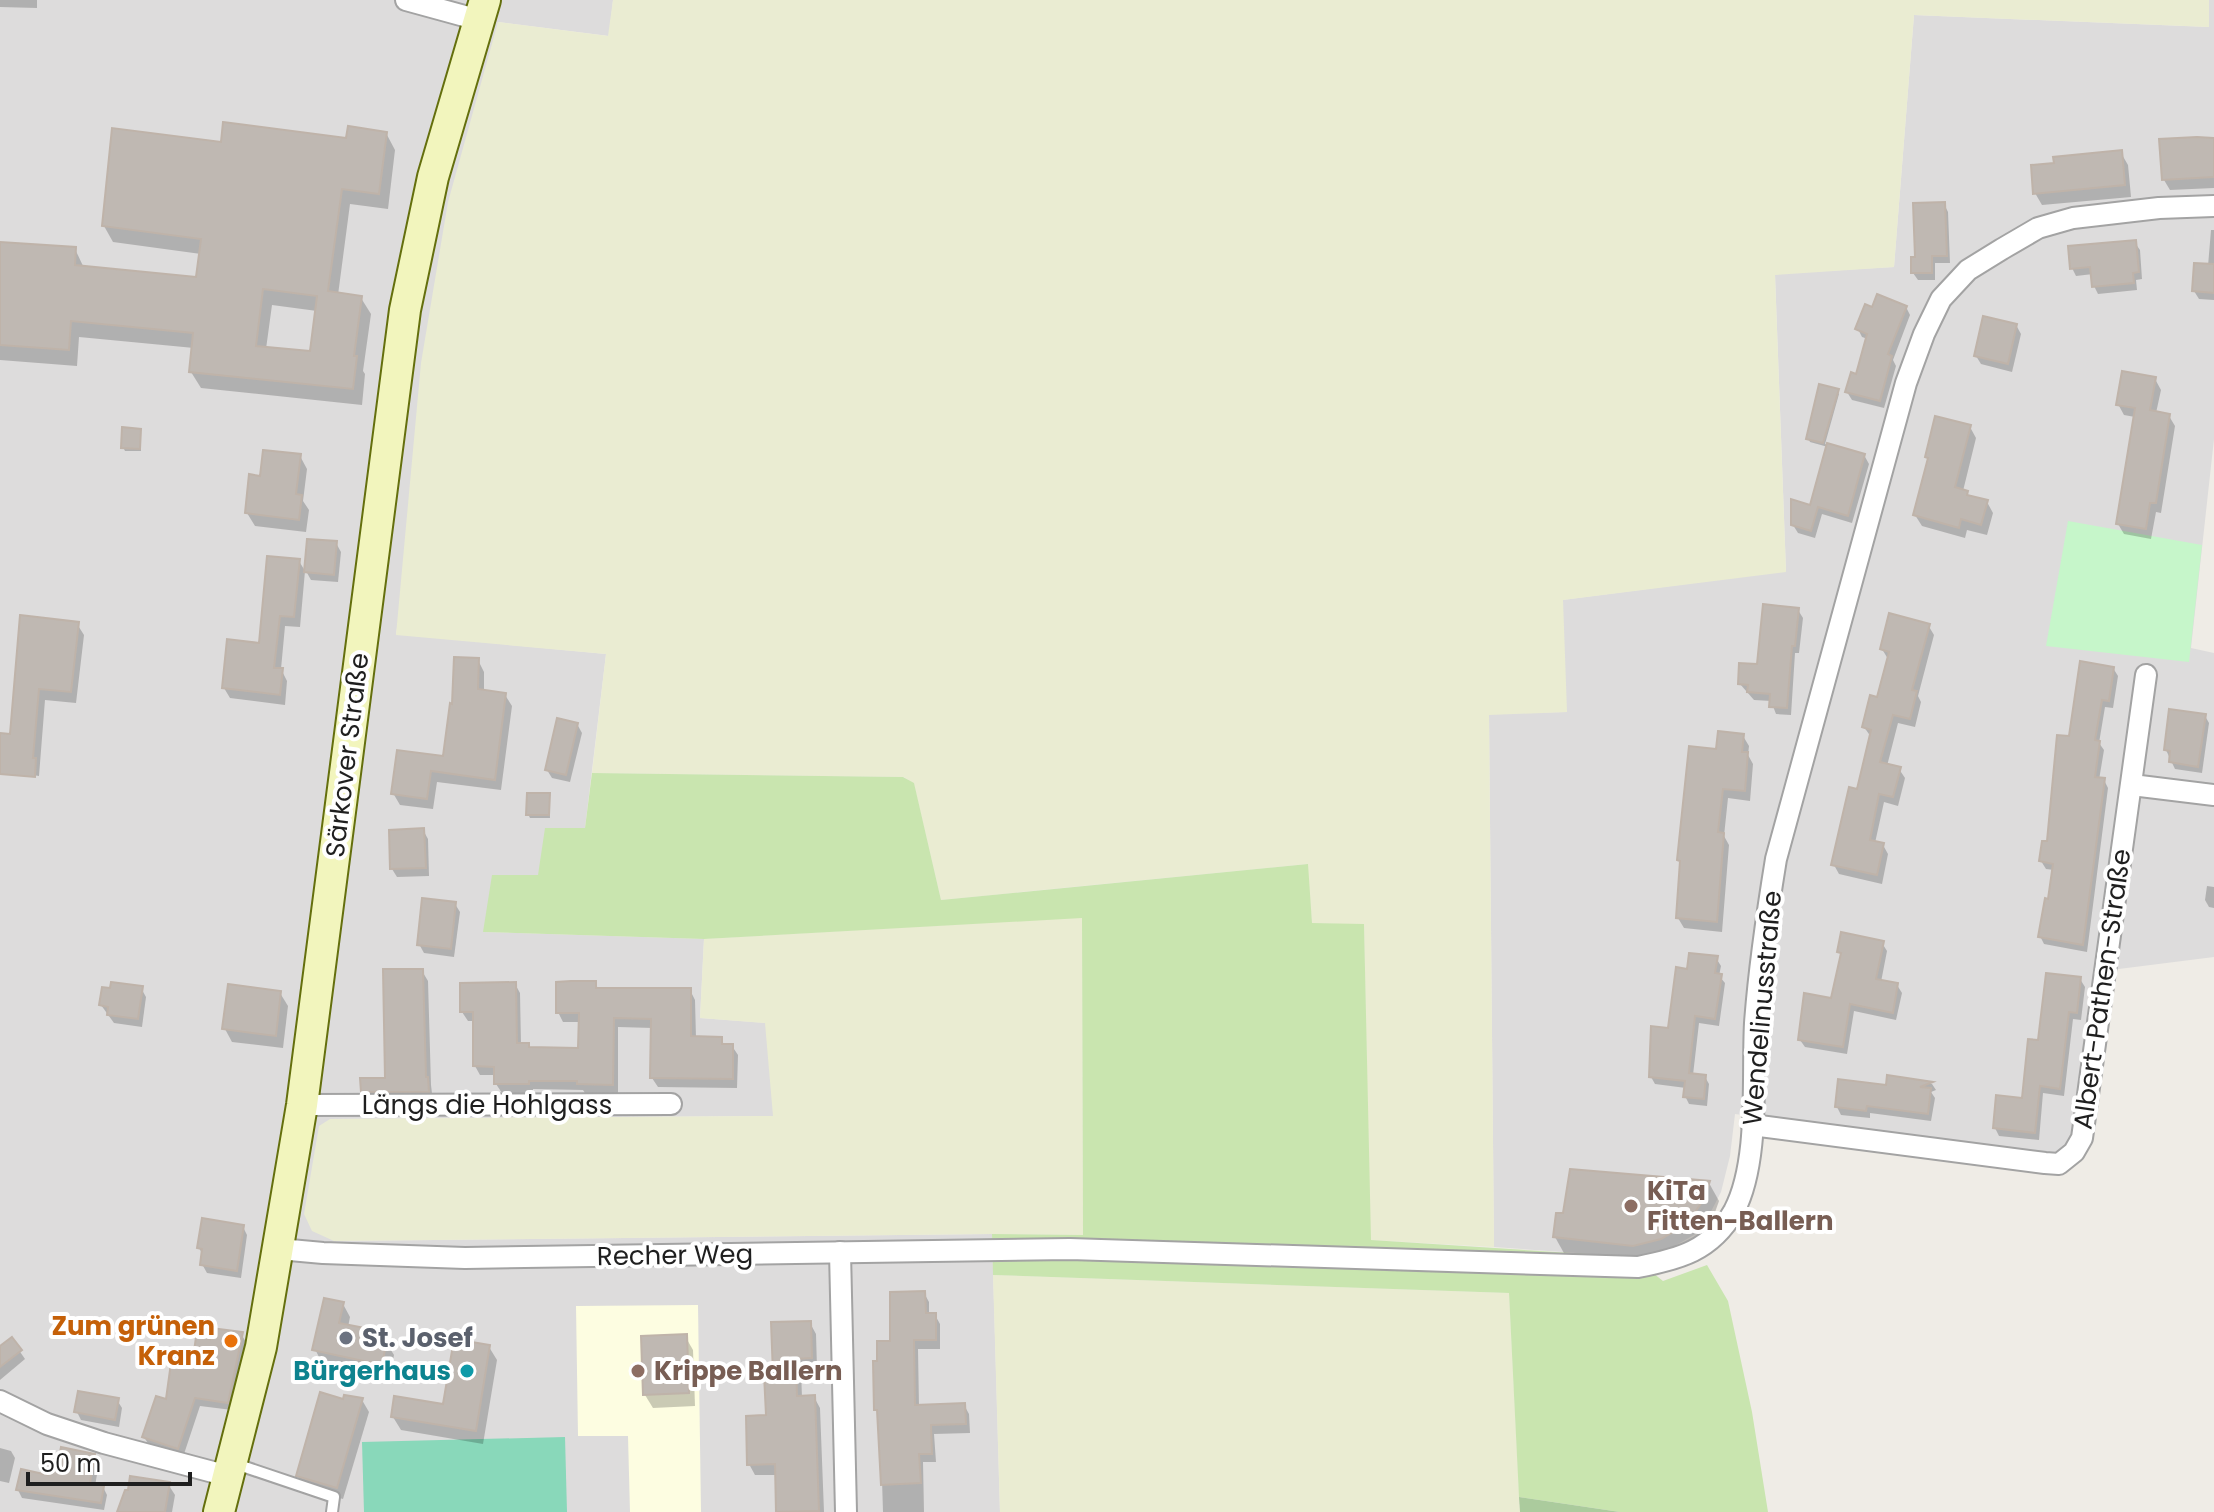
<svg xmlns="http://www.w3.org/2000/svg" width="2214" height="1512" viewBox="0 0 2214 1512" font-family="Poppins,sans-serif">
<style>
.residential{fill:#dddcdc}
.education{fill:#fdfde1}
.farmland{fill:#eaecd2}
.grass{fill:#c9e5af}
.forest{fill:#abcb9d}
.park{fill:#c6f6ca}
.pitch{fill:#89d8ba}
.shadow{fill:#0003;fill-rule:evenodd}
.building{fill:#bfb8b2;stroke:#bfb3a9;stroke-width:2;fill-rule:evenodd}
.lines{fill:none;stroke-linecap:round;stroke-linejoin:round}
.lane-casing{stroke:#a3a3a3;stroke-width:14}
.street-casing{stroke:#a3a3a3;stroke-width:24}
.secondary-casing{stroke:#646f0d;stroke-width:34}
.lane{stroke:#fff;stroke-width:10}
.street{stroke:#fff;stroke-width:20}
.secondary{stroke:#f2f5bd;stroke-width:30}
.education-dot{fill:#8d6e63;stroke:#fff;stroke-width:3}
.worship-dot{fill:#6b7280;stroke:#fff;stroke-width:3}
.food-dot{fill:#e8710a;stroke:#fff;stroke-width:3}
.culture-dot{fill:#0f9aa8;stroke:#fff;stroke-width:3}
.labels{text-anchor:middle;dominant-baseline:central;stroke-width:8;stroke-linejoin:round;paint-order:stroke}
.street-label{font-size:26px;fill:#1f1f1f;stroke:#fff}
.education-label{font-size:26px;font-weight:bold;fill:#785e54;stroke:#fff;text-anchor:start}
.food-label{font-size:26px;font-weight:bold;fill:#c56008;stroke:#fff;text-anchor:end}
.worship-label{font-size:26px;font-weight:bold;fill:#5b616d;stroke:#fff;text-anchor:start}
.culture-label{font-size:26px;font-weight:bold;fill:#0d838f;stroke:#fff;text-anchor:end}
</style>
<rect width="100%" height="100%" fill="#efece6"/>
<g class="residential">
<path d="M0 0H613L609 36 498 22 396 634 606 654 585 828 483 932 704 939 700 1018 766 1023 774 1116 330 1119 334 1241 992 1234 1000 1512H0Z"/>
<path d="M2209 0H2214V439L2191 648 2214 653V957L2095 972 2072 1141 2050 1156 1735 1114 1730 1156 1721 1192 1701 1231 1671 1248 1633 1257 1494 1247 1489 714 1566 712 1562 600 1786 571 1775 274 1894 267 1914 15 2209 27Z"/>
</g>
<path class="education" d="M698 1305 701 1512H630L628 1436H578L576 1306Z"/>
<g class="farmland">
<path d="M613 0H2209V27L1914 15 1894 267 1775 275 1786 572 1563 600 1567 712 1489 715 1494 1247 1370 1240 1364 925 1312 923 1307 864 941 900 914 784 904 777 592 773 606 654 396 635 421 363 448 202 498 22 608 36Z"/>
<path d="M1082 917 1083 1235 992 1234 334 1241 312 1231 304 1214 319 1126 330 1119 773 1116 765 1023 700 1018 704 939Z"/>
<path d="M993 1275 1509 1293 1520 1512H1000Z"/>
</g>
<path class="grass" d="M592 773 903 777 914 783 941 900 1308 864 1312 923 1364 924 1371 1240 1633 1257 1663 1281 1707 1265 1728 1301 1752 1412 1768 1512H1620L1519 1497 1509 1293 993 1275 992 1234 1083 1235 1082 918 704 939 483 932 492 875H538L545 828H585Z"/>
<path class="forest" d="M1519 1497 1620 1512H1520Z"/>
<path class="park" d="M2068 521 2202 545 2189 662 2046 646Z"/>
<path class="pitch" d="M565 1437 567 1512H364L362 1442Z"/>
<g class="shadow">
<path d="M0 0H37V8L0 7Z"/>
<path d="M386 133 395 150 388 209 350 204 338 295 361 298 371 314 363 371 365 374 362 405 201 388 191 372 194 348 79 337 77 366 0 360V244L75 249 84 268 198 280 201 254 113 242 104 226 222 144 348 141ZM272 305 317 311 311 353 266 349Z"/>
<path d="M2214 140V188L2170 190 2164 180Z"/>
<path d="M2121 153 2128 165 2131 197 2042 205 2035 193Z"/>
<path d="M1944 204 1948 212 1950 263H1935V280H1918L1913 273 1917 259Z"/>
<path d="M2211 230H2214V300L2199 299 2194 291 2208 266Z"/>
<path d="M2135 243 2140 250 2142 279 2136 280 2137 290 2098 294 2094 286 2093 274 2076 276 2072 268Z"/>
<path d="M1906 307 1910 315 1893 360 1896 366 1884 408 1852 400 1847 392 1858 376 1868 339 1862 337 1858 329 1873 309Z"/>
<path d="M2016 325 2021 334 2012 372 1981 364 1976 356Z"/>
<path d="M2155 379 2161 390 2156 413 2169 416 2175 426 2161 513 2156 512 2151 539 2124 534 2118 524 2135 417 2124 415 2118 404Z"/>
<path d="M1837 391 1839 394 1825 444 1864 455 1869 464 1852 523 1822 514 1815 538 1798 533 1793 525 1811 507 1828 447 1810 442 1808 438Z"/>
<path d="M1970 427 1976 438 1963 491 1970 497 1987 502 1993 513 1987 535 1967 530 1965 538 1922 526 1915 515 1929 461 1927 457Z"/>
<path d="M140 430 141 451H125L123 447Z"/>
<path d="M300 456 307 469 303 501 309 510 306 532 255 526 247 513 262 478Z"/>
<path d="M336 543 341 552 338 582 311 580 306 571Z"/>
<path d="M299 561 305 571 300 627 285 626 281 669 287 681 285 705 230 698 224 688 260 645Z"/>
<path d="M1798 610 1803 618 1799 653H1795L1791 715 1776 714 1771 701 1754 700 1740 684 1759 667Z"/>
<path d="M22 617 77 624 84 635 76 703 45 700 39 776 2 770 0 767V735L11 736Z"/>
<path d="M1928 625 1934 635 1918 696 1921 702 1915 727 1898 723 1887 766 1899 769 1905 778 1898 806 1884 802 1875 843 1883 845 1888 854 1882 884 1839 874 1834 865 1859 791 1871 737 1864 727 1879 700 1888 659 1882 649Z"/>
<path d="M478 660 484 672V692L505 695 512 706 501 790 437 782 433 809 400 805 393 793 445 759Z"/>
<path d="M2113 668 2118 676 2113 708 2105 707 2099 743 2104 750 2099 780H2104L2108 788 2087 952 2044 944 2040 936 2050 901 2054 870 2046 869 2041 861 2049 844 2071 739Z"/>
<path d="M2205 716 2209 723 2202 773 2175 769 2166 750Z"/>
<path d="M577 724 582 733 570 782 552 778 547 770Z"/>
<path d="M1743 736 1749 746 1748 755 1753 764 1750 801 1728 798 1724 836 1729 845 1722 932 1684 928 1678 918 1682 865 1679 860 1718 751Z"/>
<path d="M549 795 550 818H530L528 814Z"/>
<path d="M423 830 428 839 429 876 397 877 392 869Z"/>
<path d="M2207 886 2214 887V908L2209 907 2205 900Z"/>
<path d="M455 904 460 912 454 957 424 953 419 944Z"/>
<path d="M1882 943 1887 951 1881 982 1897 985 1902 993 1896 1020 1854 1011 1847 1054 1805 1047 1800 1040 1833 1000 1842 957 1839 952Z"/>
<path d="M1716 958 1721 966 1719 976 1725 983 1719 1026 1699 1023 1693 1075 1705 1077 1709 1084 1707 1106 1689 1104 1685 1096 1686 1088 1655 1084 1651 1077 1689 971Z"/>
<path d="M422 971 428 981 431 1085 433 1102H369L363 1091 387 1080Z"/>
<path d="M2080 979 2085 987 2081 1020 2073 1019 2064 1096 2043 1093 2039 1140 1999 1136 1995 1128 2023 1100 2040 1042Z"/>
<path d="M595 983 599 990H690L695 1000 696 1038 721 1039 725 1046H732L738 1055 737 1088 658 1087 652 1078 653 1028 618 1027V1094L585 1093 583 1090 533 1089V1093H502L496 1084V1075H480L475 1066V1021H468L462 1012 515 984 520 993 521 1045H528L530 1049 580 1051V1022H563L558 1012Z"/>
<path d="M141 988 146 997 142 1027 114 1023 101 1005Z"/>
<path d="M280 993 288 1006 283 1048 232 1042 225 1029Z"/>
<path d="M1889 1078 1932 1084 1936 1090 1931 1092 1935 1098 1931 1121 1870 1113V1118L1841 1115 1837 1107 1887 1087Z"/>
<path d="M1709 1183 1719 1201 1713 1218 1701 1235 1672 1257 1644 1264 1565 1255 1555 1237Z"/>
<path d="M243 1227 247 1235 241 1278 207 1273 202 1264 203 1255 199 1248Z"/>
<path d="M924 1293 929 1302V1315H935L940 1324V1349H918L919 1407 964 1405 969 1414 970 1433 934 1434 936 1462H923L924 1512H883L880 1416 876 1409 892 1343Z"/>
<path d="M343 1304 350 1317 348 1327 368 1331 373 1339 386 1342 394 1355 389 1378 322 1363 315 1349Z"/>
<path d="M810 1323 816 1334 817 1368 801 1369 802 1398 814 1397 820 1408 824 1512H779L778 1475H755L749 1464 768 1417 775 1376Z"/>
<path d="M241 1334 246 1342 232 1410 200 1406 183 1457 149 1445 144 1437 211 1341Z"/>
<path d="M685 1336 693 1350 695 1406 653 1408 645 1395Z"/>
<path d="M12 1340 25 1359 0 1380V1349Z"/>
<path d="M489 1347 497 1360 483 1444 401 1430 393 1417 445 1407Z"/>
<path d="M117 1400 122 1408 119 1427 81 1420 77 1412Z"/>
<path d="M362 1400 369 1412 343 1499 305 1488 298 1475 344 1401Z"/>
<path d="M0 1448 11 1451 15 1458 9 1483 0 1481Z"/>
<path d="M94 1456 99 1463 95 1486 103 1487 107 1495 104 1510 22 1498 18 1490Z"/>
<path d="M168 1484 175 1495 172 1512H119Z"/>
</g>
<g class="building">
<path d="M223 122 346 138 348 126 387 132 379 194 342 189 328 291 362 296 354 356H357L353 389 189 372 193 333 71 321 69 350 0 345V242L76 247 75 265 196 277 201 239 102 226 112 128 221 142ZM263 289 317 296 310 351 256 346Z"/>
<path d="M2197 137 2214 138V177L2162 180 2159 139Z"/>
<path d="M2122 150 2125 185 2033 194 2031 165 2054 163 2053 157Z"/>
<path d="M1945 202 1947 256H1932V273H1911V257H1915L1913 203Z"/>
<path d="M2136 240 2139 272 2133 273 2134 283 2092 287 2090 267 2070 269 2068 246Z"/>
<path d="M2194 263 2214 264V293L2192 291Z"/>
<path d="M1877 294 1907 306 1888 354 1892 356 1880 401 1845 392 1851 372 1856 374 1867 334 1855 329 1865 304 1872 307Z"/>
<path d="M1983 316 2017 324 2008 364 1974 356Z"/>
<path d="M2122 371 2156 377 2150 410 2170 414 2156 503H2150L2146 529 2116 524 2135 408 2116 405Z"/>
<path d="M1819 384 1839 389 1823 443 1806 439Z"/>
<path d="M1935 416 1971 425 1955 487 1968 491 1967 495 1988 500 1981 525 1961 519 1959 528 1913 515 1928 458 1925 457Z"/>
<path d="M122 427 141 429 140 449 121 448Z"/>
<path d="M1827 443 1865 454 1848 516 1818 507 1811 531 1791 525V499L1810 505Z"/>
<path d="M263 450 301 454 296 494 302 495 299 520 245 513 249 474 260 476Z"/>
<path d="M307 539 337 541 334 575 304 572Z"/>
<path d="M267 556 300 559 294 617 280 616 274 668H283L280 695 222 688 227 639 259 643Z"/>
<path d="M1763 604 1799 608 1795 646H1792L1787 708 1769 707 1770 694 1747 692 1748 685 1738 684 1739 663 1757 664Z"/>
<path d="M1889 613 1930 624 1912 690 1917 691 1910 719 1893 715 1880 762 1901 767 1893 797 1879 794 1870 840 1884 843 1877 875 1831 865 1849 787 1857 789 1871 730 1862 727 1870 695 1877 697 1889 652 1880 649Z"/>
<path d="M20 615 79 622 71 692 39 689 33 758H36L35 777 0 774V733L10 734Z"/>
<path d="M454 657 479 658 478 689 506 693 495 780 431 771 427 799 391 794 397 750 443 756 450 703 452 704Z"/>
<path d="M2080 661 2114 667 2109 701 2102 700 2095 740 2100 741 2095 777 2105 778 2083 945 2038 937 2045 898 2048 899 2053 864 2039 861 2042 841H2047L2057 735 2069 736Z"/>
<path d="M2169 709 2206 714 2198 767 2169 762 2170 751 2164 750Z"/>
<path d="M557 718 578 723 566 775 545 770Z"/>
<path d="M1718 731 1744 734 1742 752H1748L1745 791 1723 789 1718 832 1724 833 1717 922 1676 918 1680 861 1677 860 1689 746 1716 749Z"/>
<path d="M527 793H550L549 815H526Z"/>
<path d="M424 828 426 868 390 869 389 830Z"/>
<path d="M422 898 456 902 451 949 417 945Z"/>
<path d="M1841 932 1884 941 1876 979 1898 983 1893 1013 1850 1004 1843 1047 1798 1040 1804 993 1831 998 1841 953 1837 952Z"/>
<path d="M1689 953 1718 956 1715 973 1722 974 1715 1019 1695 1016 1689 1073 1706 1075 1704 1099 1683 1097 1685 1081 1649 1077 1651 1026 1668 1028 1676 967 1687 969Z"/>
<path d="M383 969H423L426 1077H428L429 1092H361L360 1078H385Z"/>
<path d="M2046 973 2081 977 2077 1013 2069 1012 2060 1089 2040 1086 2035 1133 1993 1128 1996 1095 2022 1098 2028 1039 2038 1040Z"/>
<path d="M571 981H596V988H691V1036L722 1037V1044H733V1079L650 1078 651 1019 614 1018 613 1085 577 1084V1081H529V1084H494V1067L473 1066V1012H460V983L516 982 517 1043H529V1047L578 1048 579 1013H556V982Z"/>
<path d="M111 982 143 986 138 1019 107 1015 108 1007 99 1005 102 987 110 988Z"/>
<path d="M228 984 281 991 276 1036 222 1029Z"/>
<path d="M1887 1075 1933 1082 1920 1087 1931 1088 1928 1114 1867 1106 1866 1111 1835 1107 1838 1079 1886 1085Z"/>
<path d="M1570 1169 1710 1181 1704 1199 1691 1218 1678 1229 1661 1239 1633 1246 1553 1237 1556 1213H1563Z"/>
<path d="M202 1218 244 1225 237 1271 200 1265 202 1249 197 1248Z"/>
<path d="M925 1291 926 1313H936V1340H914L915 1405 965 1403 966 1424 931 1425 932 1454H919L921 1483 881 1485 877 1410H874L873 1361H877V1341H890V1292Z"/>
<path d="M324 1298 344 1302 339 1323 370 1329 368 1336 387 1340 382 1365 312 1350Z"/>
<path d="M811 1321 812 1358 796 1359 797 1396 815 1395 819 1511 776 1512 775 1464 747 1465 746 1416 766 1415 764 1374H773L771 1322Z"/>
<path d="M211 1328 243 1332 228 1403 195 1398 178 1449 142 1437 156 1396 166 1399 171 1363 192 1366 196 1337 210 1339Z"/>
<path d="M687 1334 689 1393 643 1395 641 1336Z"/>
<path d="M12 1337 22 1350 0 1367V1346Z"/>
<path d="M454 1339 490 1345 476 1431 391 1417 394 1396 443 1404Z"/>
<path d="M78 1391 119 1398 115 1420 74 1412Z"/>
<path d="M320 1392 343 1399 344 1395 363 1398 337 1488 296 1476Z"/>
<path d="M61 1447 95 1454 90 1483 104 1486 101 1503 16 1490 21 1469 48 1475 49 1466 57 1468Z"/>
<path d="M130 1476 170 1482 165 1512H117L125 1490H128Z"/>
</g>
<g class="lines">
<g class="lane-casing">
<path id="lane" d="M233 1463 334 1497 332 1512"/>
</g>
<g class="street-casing">
<g id="street">
<path d="M406 0 479 20"/>
<path d="M2132 785 2214 795"/>
<path d="M302 1105 671 1104"/>
<path d="M1752 1125 2045 1163 2059 1164 2074 1152 2082 1138 2146 675"/>
<path d="M279 1249 323 1253 465 1258 1070 1249 1638 1267C1679 1259 1711 1251 1734 1211 1760 1162 1752 1078 1755 1023 1759 968 1767 914 1776 859L1906 383 1924 334 1941 299 1968 270 2002 249 2038 228 2073 218 2159 208 2214 206"/>
<path d="M840 1252 846 1512"/>
<path d="M0 1401 47 1424 104 1443 228 1476"/>
</g>
</g>
<g class="secondary-casing">
<path id="secondary" d="M219 1512 261 1347 302 1105 405 310 433 177 485 0"/>
</g>
<use href="#lane" class="lane"/>
<use href="#street" class="street"/>
<use href="#secondary" class="secondary"/>
</g>
<g class="education-dot">
<circle cx="1631" cy="1206" r="8"/>
<circle cx="638" cy="1371" r="8"/>
</g>
<circle class="worship-dot" cx="346" cy="1338" r="8"/>
<circle class="food-dot" cx="231" cy="1341" r="8"/>
<circle class="culture-dot" cx="467" cy="1371" r="8"/>
<g class="labels">
<g class="street-label">
<text transform="translate(347 755) rotate(-83)">Särkover Straße</text>
<text transform="translate(2102 989) rotate(-82)">Albert-Pathen-Straße</text>
<text transform="translate(1762 1008) rotate(-85)">Wendelinusstraße</text>
<text x="487" y="1105">Längs die Hohlgass</text>
<text transform="translate(675 1255) rotate(-1)">Recher Weg</text>
</g>
<g class="education-label">
<text x="1647" y="1191">KiTa<tspan x="1647" dy="30">Fitten-Ballern</tspan></text>
<text x="654" y="1371">Krippe Ballern</text>
</g>
<g class="food-label">
<text x="215" y="1326">Zum grünen<tspan x="215" dy="30">Kranz</tspan></text>
</g>
<g class="worship-label">
<text x="362" y="1338">St. Josef</text>
</g>
<g class="culture-label">
<text x="451" y="1371">Bürgerhaus</text>
</g>
</g>
<path d="M28 1472v12h162v-12" fill="none" stroke="#1f1f1f" stroke-width="4"/>
<text x="40" y="1472" font-size="24" fill="#1f1f1f" stroke="#ffffff" stroke-width="6" paint-order="stroke">50 m</text>
</svg>
